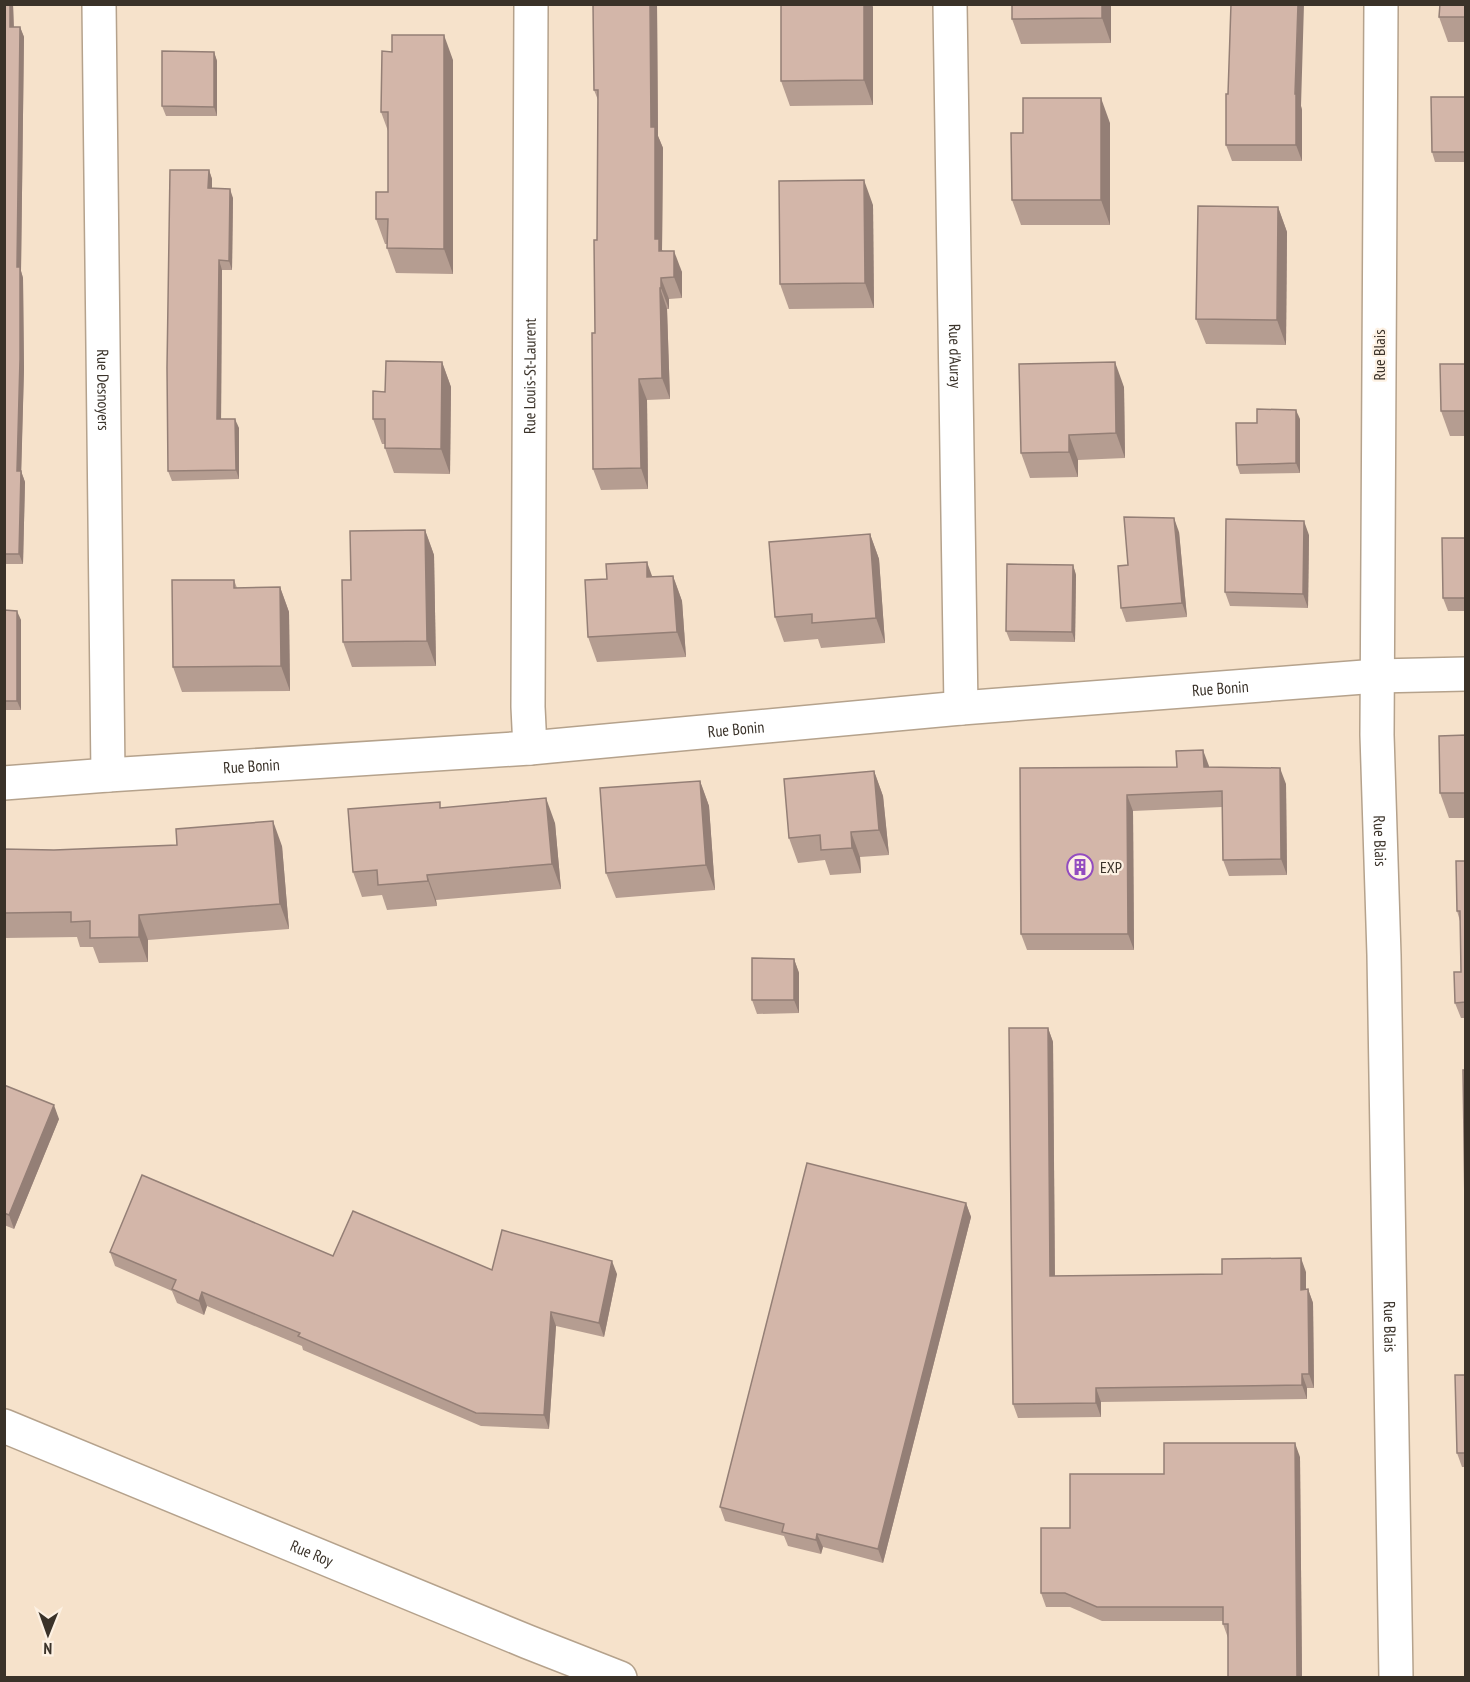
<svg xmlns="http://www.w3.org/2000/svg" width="1470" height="1682" viewBox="0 0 1470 1682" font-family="'PT Sans Narrow',sans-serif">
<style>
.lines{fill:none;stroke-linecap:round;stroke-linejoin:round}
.street-casing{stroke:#b5a28c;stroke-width:36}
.street{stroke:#fff;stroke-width:33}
.wall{fill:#b59d91}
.shaded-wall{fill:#947f76}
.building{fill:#d3b6a9;stroke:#947f76;stroke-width:1.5}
.labels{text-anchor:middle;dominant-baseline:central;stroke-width:4.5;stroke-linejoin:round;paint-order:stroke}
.street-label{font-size:16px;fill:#3a3229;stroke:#fdf1e3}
.poi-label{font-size:16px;fill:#3a3229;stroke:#fdf1e3;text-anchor:start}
</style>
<rect width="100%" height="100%" fill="#f6e2cb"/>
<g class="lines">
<g class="street-casing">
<g id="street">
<path id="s1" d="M99 4 108 775"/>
<path id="s2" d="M950 4 961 708"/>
<path id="s3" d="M1381 4 1377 735 1384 955 1396 1678"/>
<path id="s4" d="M530 748 528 707 531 4"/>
<path id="s5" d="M4 783 108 775 530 748 961 708 1377 676 1466 674"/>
<path id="s6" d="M4 1426 528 1642 620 1678"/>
</g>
</g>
<use href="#street" class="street"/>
</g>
<g class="wall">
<path d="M4 4H13L14 27H20L24 37 21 271 23 278 24 369 21 471 25 482 23 564H4Z"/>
<rect x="376" y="4" width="59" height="2"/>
<path d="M593 4H657L658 136 663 148 662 250 682 272V298L669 299V309H667L670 399 647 400 648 489 601 490 593 469 597 240 598 100 594 90Z"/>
<path d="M1111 4V43L1021 44 1012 19Z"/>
<path d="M1466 4V42H1448L1439 17Z"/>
<path d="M873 7V105L790 106 781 81Z"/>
<path d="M214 52 217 61V116H166L162 106Z"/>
<path d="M453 60V274L396 273 387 248V244H385L376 219 388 192V131L381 112Z"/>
<path d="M1228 94 1301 106 1302 110V161H1232L1226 145Z"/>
<path d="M1466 97V162H1435L1432 152Z"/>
<path d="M1110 123V225H1021L1012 200 1023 133Z"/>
<path d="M209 170 212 179V188L233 198 232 270H222L221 419 239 428V479L172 481 168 471Z"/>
<path d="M873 205 874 308 789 309 780 284Z"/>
<path d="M1278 207 1287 232 1286 345 1206 344 1196 319Z"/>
<path d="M442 362 451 387 450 474 394 473 385 448V444H382L373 419 385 392Z"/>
<path d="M1466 364V436H1450L1441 411Z"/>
<path d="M1124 387 1125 458 1078 460V477L1030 478 1021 453Z"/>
<path d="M1300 419V473L1240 474 1237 465 1257 423Z"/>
<path d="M425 530 434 555 436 666 352 667 343 642 351 580Z"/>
<path d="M1179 532 1187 617 1126 622 1121 608Z"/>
<path d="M870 534 879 559 885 643 821 648 818 639 784 642 775 617Z"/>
<path d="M1309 535 1308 608 1230 606 1225 592Z"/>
<path d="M1466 538V611H1448L1443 598Z"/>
<path d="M1073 565 1076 575 1075 642 1010 641 1006 631Z"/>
<path d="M673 576 682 601 686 657 597 662 588 637 652 577Z"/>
<path d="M234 580 237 588 280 587 289 612 290 691 182 692 173 667Z"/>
<path d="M4 610 21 620V710H4Z"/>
<path d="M1466 735V818H1449L1440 793Z"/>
<path d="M1209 766V767L1286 784 1287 875 1229 876 1223 860 1222 807 1133 811 1134 950H1027L1021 934 1020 768 1177 767Z"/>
<path d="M874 771 883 796 889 855 860 857 861 873 830 875 825 860 798 863 789 838Z"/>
<path d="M700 781 709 806 715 890 616 898 606 873Z"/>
<path d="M442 808 555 823 561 889 436 900 437 906 387 910 382 895 362 897 353 872Z"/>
<path d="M282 846 289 929 148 940V962L99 963 93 947H80L77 937 4 938V849L54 850Z"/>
<path d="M1466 861V1018H1461L1455 1003 1461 972 1460 921 1457 911Z"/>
<path d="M794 959 799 973V1013L757 1014 752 1000Z"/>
<path d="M1048 1028 1053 1042 1055 1276 1222 1274 1306 1272V1289H1308L1313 1303 1314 1388H1307V1399L1101 1402V1417L1018 1418 1013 1404Z"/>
<path d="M4 1085 59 1119 14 1229 4 1225Z"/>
<path d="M966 1203 971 1217 883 1563 823 1547 821 1554 788 1546 784 1536 725 1521 720 1507Z"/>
<path d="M110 1252 333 1256 492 1270 617 1274 604 1337 556 1326 549 1429 481 1426 303 1350 302 1346 207 1306 204 1315 177 1303 172 1291 115 1266Z"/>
<path d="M1466 1375V1467H1462L1457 1453Z"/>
<path d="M1300 1457 1302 1677H1228V1638L1223 1624V1621H1102L1070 1607H1046L1041 1593 1070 1528 1164 1474Z"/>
</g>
<g class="shaded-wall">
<path d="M10 4H13L14 37 10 27Z"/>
<path d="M650 4H657L658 136 663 148 662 250 666 260V272L655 239 651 127Z"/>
<path d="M864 4H872L873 7V105L864 80Z"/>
<path d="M1102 4H1111V43L1102 18Z"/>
<path d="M1298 4H1304L1301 106 1302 110V161L1296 145 1295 94Z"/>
<path d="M20 27 24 37 21 271 23 278 24 369 21 481 17 471V267Z"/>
<path d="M444 35 453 60V274L444 249Z"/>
<path d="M214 52 217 61V116L214 107Z"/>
<path d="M1101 98 1110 123V225L1101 200Z"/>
<path d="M209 170 212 179V198L208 188Z"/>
<path d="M864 180 873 205 874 308 865 283Z"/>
<path d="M230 189 233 198 232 270 229 261Z"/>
<path d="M1278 207 1287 232 1286 345 1277 320Z"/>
<path d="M674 251 682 272V298L674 277Z"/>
<path d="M219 260 222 270 221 428 217 419Z"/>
<path d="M661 278 669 299V309L661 288Z"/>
<path d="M660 288 667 309 670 399 662 378Z"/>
<path d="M442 362 451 387 450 474 441 449Z"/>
<path d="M1115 362 1124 387 1125 458 1116 433Z"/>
<path d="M639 379 647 400 648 489 641 468Z"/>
<path d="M1296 410 1300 419V473L1296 463Z"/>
<path d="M235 419 239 428V479L236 470Z"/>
<path d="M1069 435 1078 460V477L1069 452Z"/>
<path d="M21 471 25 482 23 564 19 554Z"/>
<path d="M1174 518 1179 532 1187 617 1182 603Z"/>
<path d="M1304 521 1309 535 1308 608 1303 594Z"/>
<path d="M425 530 434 555 436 666 427 641Z"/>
<path d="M870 534 879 559 885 643 876 618Z"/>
<path d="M647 562 656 587 647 577Z"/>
<path d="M1073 565 1076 575 1075 642 1072 632Z"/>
<path d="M673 576 682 601 686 657 677 632Z"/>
<path d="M280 587 289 612 290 691 281 666Z"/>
<path d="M17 611 21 620V710L17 701Z"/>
<path d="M1203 750 1209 766 1210 783 1204 767Z"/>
<path d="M1280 768 1286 784 1287 875 1281 859Z"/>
<path d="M874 771 883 796 889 855 879 830Z"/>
<path d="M700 781 709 806 715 890 706 865Z"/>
<path d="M1127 795 1133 811 1134 950 1128 934Z"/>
<path d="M546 798 555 823 561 889 552 864Z"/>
<path d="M273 821 282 846 289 929 280 904Z"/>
<path d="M851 832 860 857 861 873 852 848Z"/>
<path d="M427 875 436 900 437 906 428 881Z"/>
<path d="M139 915 148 940V962L139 937Z"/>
<path d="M794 959 799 973V1013L794 1000Z"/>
<path d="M1048 1028 1053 1042 1055 1290 1050 1276Z"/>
<path d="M54 1105 59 1119 14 1229 9 1215Z"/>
<path d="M966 1203 971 1217 883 1563 878 1549Z"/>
<path d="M1301 1258 1306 1272V1303L1301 1290Z"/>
<path d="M612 1261 617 1274 604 1337 599 1323Z"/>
<path d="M1308 1289 1313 1303 1314 1388 1309 1374Z"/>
<path d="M202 1292 207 1306 204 1315 199 1301Z"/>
<path d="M551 1312 556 1326 549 1429 544 1415Z"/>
<path d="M1302 1374 1307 1388V1399L1302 1385Z"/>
<path d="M1096 1388 1101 1402V1417L1096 1403Z"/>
<path d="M1295 1443 1300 1457 1302 1677H1297Z"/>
<path d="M817 1534 823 1547 821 1554 816 1540Z"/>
</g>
<g class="building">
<path d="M4 4H10V27H20L17 267H20V359L17 471H21L19 554H4Z"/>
<path d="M593 4H650L651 127H655V239H659V251H674V277L661 278V288H660L662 378 639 379 641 468 593 469 592 333H595L594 240H597L598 90H594Z"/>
<path d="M781 4H864V80L781 81Z"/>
<path d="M1012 4H1102V18L1012 19Z"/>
<path d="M1231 4H1298L1295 94H1296V145H1226V94H1228Z"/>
<path d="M1440 4H1466V17H1439Z"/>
<path d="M392 35H444V249L387 248 388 219H376V192H388V112H381L382 51 392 52Z"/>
<path d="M162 51 214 52V107L162 106Z"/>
<path d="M1431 97H1466V152H1432Z"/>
<path d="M1023 98H1101V200H1012L1011 133H1023Z"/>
<path d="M170 170H209L208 188 230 189 229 261 219 260 217 419H235L236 470 168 471 167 368Z"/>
<path d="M864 180 865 283 780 284 779 181Z"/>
<path d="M1198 206 1278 207 1277 320 1196 319Z"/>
<path d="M386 361 442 362 441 449 385 448V419H373V391L385 392Z"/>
<path d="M1115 362 1116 433 1069 435V452L1021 453 1019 364Z"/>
<path d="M1440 364H1466V411H1441Z"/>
<path d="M1257 409 1296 410V463L1237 465 1236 423H1257Z"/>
<path d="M1124 517 1174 518 1182 603 1121 608 1118 566 1128 565Z"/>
<path d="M1226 519 1304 521 1303 594 1225 592Z"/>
<path d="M425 530 427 641 343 642 342 580H351L350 531Z"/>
<path d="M870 534 876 618 812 623V614L775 617 769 542Z"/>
<path d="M1442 538H1466V598H1443Z"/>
<path d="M647 562V577L673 576 677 632 588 637 585 580 607 579 606 564Z"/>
<path d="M1007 564 1073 565 1072 632 1006 631Z"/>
<path d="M172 580H234V588L280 587 281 666 173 667Z"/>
<path d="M4 610 17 611V701H4Z"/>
<path d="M1466 735V793H1440L1439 736Z"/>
<path d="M1203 750 1204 767 1280 768 1281 859 1223 860 1222 791 1127 795 1128 934H1021L1020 768 1177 767 1176 751Z"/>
<path d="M874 771 879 830 851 832 852 848 821 850 820 835 789 838 784 779Z"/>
<path d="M700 781 706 865 606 873 600 788Z"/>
<path d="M546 798 552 864 427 875 428 881 378 885 377 870 353 872 348 809 440 802V808Z"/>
<path d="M273 821 280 904 139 915V937L90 938V921L71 922V912L4 913V849L54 850 177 845 176 829Z"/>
<path d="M1456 861H1466V1002L1455 1003 1454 972H1461L1460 911H1457Z"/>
<path d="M752 958 794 959V1000H752Z"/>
<path d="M1009 1028H1048L1050 1276 1222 1274V1259L1301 1258V1290L1308 1289 1309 1374H1302V1385L1096 1388V1403L1013 1404Z"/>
<path d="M1463 1070H1466V1276Z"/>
<path d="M4 1085 54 1105 9 1215 4 1213Z"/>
<path d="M807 1163 966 1203 878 1549 817 1534 816 1540 782 1532 784 1524 720 1507Z"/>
<path d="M142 1175 333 1256 353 1211 492 1270 502 1230 612 1261 599 1323 551 1312 544 1415 476 1413 298 1336 300 1333 202 1292 199 1301 172 1289 176 1280 110 1252Z"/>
<path d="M1455 1375H1466V1453H1457Z"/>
<path d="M1164 1443H1295L1297 1677H1228V1624H1223V1607H1097L1065 1593H1041V1528H1070V1474H1164Z"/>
</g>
<defs>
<g id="building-ring" transform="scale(1.35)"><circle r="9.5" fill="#fdf1e3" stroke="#934cc0" stroke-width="1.5"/><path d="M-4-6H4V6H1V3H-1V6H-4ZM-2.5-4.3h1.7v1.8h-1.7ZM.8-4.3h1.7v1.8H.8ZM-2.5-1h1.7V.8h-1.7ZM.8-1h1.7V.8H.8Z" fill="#934cc0"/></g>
</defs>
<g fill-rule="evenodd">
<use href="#building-ring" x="1080" y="867"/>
</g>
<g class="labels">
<g class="street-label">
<text transform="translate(1379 355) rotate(-90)">Rue Blais</text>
<text stroke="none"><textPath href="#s2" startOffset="352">Rue d'Auray</textPath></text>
<text stroke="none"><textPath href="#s4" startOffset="372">Rue Louis-St-Laurent</textPath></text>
<text stroke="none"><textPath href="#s1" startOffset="386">Rue Desnoyers</textPath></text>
<text stroke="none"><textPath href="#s5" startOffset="1220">Rue Bonin</textPath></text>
<text stroke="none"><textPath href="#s5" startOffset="734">Rue Bonin</textPath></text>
<text stroke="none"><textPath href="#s5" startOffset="248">Rue Bonin</textPath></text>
<text stroke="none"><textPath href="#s3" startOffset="837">Rue Blais</textPath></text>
<text stroke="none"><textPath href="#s3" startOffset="1323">Rue Blais</textPath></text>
<text stroke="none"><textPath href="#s6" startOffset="333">Rue Roy</textPath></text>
</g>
<g class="poi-label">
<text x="1100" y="867">EXP</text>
</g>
</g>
<rect width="1470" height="1682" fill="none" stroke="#3a3229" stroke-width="12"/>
<g transform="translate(48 1634) rotate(181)" stroke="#fdf1e3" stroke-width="4.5" paint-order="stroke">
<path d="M0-4.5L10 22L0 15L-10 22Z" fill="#3a3229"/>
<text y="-9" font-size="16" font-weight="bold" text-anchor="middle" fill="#3a3229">N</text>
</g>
</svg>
